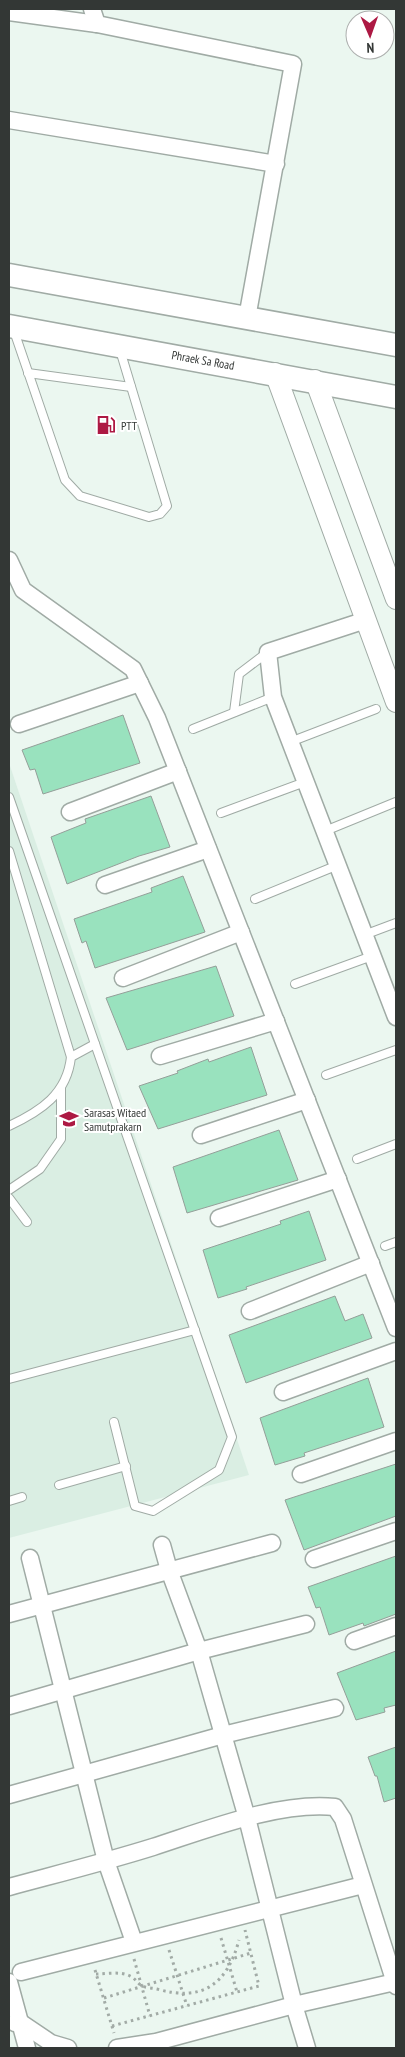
<svg xmlns="http://www.w3.org/2000/svg" width="405" height="2057" viewBox="0 0 405 2057" font-family="'PT Sans Narrow',sans-serif">
<style>
.built{fill:#daeee3}
.building{fill:#99e2be;stroke:#949f99}
.lines{fill:none;stroke-linecap:round;stroke-linejoin:round}
.service-casing{stroke:#a0aba5;stroke-width:10}
.minor-casing{stroke:#a0aba5;stroke-width:19}
.tertiary-casing{stroke:#a0aba5;stroke-width:22}
.secondary-casing{stroke:#a0aba5;stroke-width:25}
.path{stroke:#a2aba6;stroke-width:3;stroke-dasharray:2.5 4;stroke-linecap:butt}
.service{stroke:#fff;stroke-width:8}
.minor{stroke:#fff;stroke-width:16}
.tertiary{stroke:#fff;stroke-width:20}
.secondary{stroke:#fff;stroke-width:22}
.labels{text-anchor:middle;dominant-baseline:central;stroke-width:4;stroke-linejoin:round;paint-order:stroke}
.street-label{font-size:12px;fill:#333735;stroke:#fff}
.poi-label{font-size:12px;fill:#333735;stroke:#fff;text-anchor:start}
</style>
<rect width="100%" height="100%" fill="#ebf7f0"/>
<path class="built" d="M9 763 249 1475 9 1538Z"/>
<g class="building">
<path d="M123 715 140 763 43 794 35 769 30 770 22 750Z"/>
<path d="M151 796 170 847 139 856 67 884 51 837 86 823 85 819Z"/>
<path d="M183 876 205 932 95 968 86 941 82 943 74 919 152 892 151 888Z"/>
<path d="M216 966 234 1016 127 1050 106 998Z"/>
<path d="M251 1047 267 1095 158 1129 139 1086 178 1073 177 1071 208 1059 209 1062Z"/>
<path d="M279 1130 298 1180 187 1213 173 1167Z"/>
<path d="M309 1211 326 1260 246 1287 247 1289 218 1298 203 1250 281 1224 280 1221Z"/>
<path d="M335 1296 345 1321 363 1314 372 1338 246 1383 229 1335Z"/>
<path d="M368 1378 384 1427 304 1453 305 1456 275 1465 260 1418Z"/>
<path d="M396 1464V1516L304 1550 285 1500Z"/>
<path d="M396 1556V1614L364 1626 363 1623 329 1635 320 1607 316 1608 308 1587Z"/>
<path d="M396 1651V1705L384 1708 385 1712 356 1720 337 1673Z"/>
<path d="M396 1747V1798L384 1802 377 1776H375L368 1757Z"/>
</g>
<g class="lines">
<g class="service-casing">
<g id="service">
<path d="M14 331 65 480 80 496 149 517 160 514 167 506 120 350"/>
<path d="M28 373 131 387"/>
<path d="M234 712 239 674 268 652"/>
<path d="M193 729 273 697"/>
<path d="M290 742 376 709"/>
<path d="M9 797 232 1437 219 1470 153 1511 135 1506 114 1422"/>
<path d="M221 813 305 782"/>
<path d="M325 831 396 802"/>
<path d="M9 851 71 1057"/>
<path d="M255 899 338 865"/>
<path d="M364 935 396 923"/>
<path d="M295 984 372 956"/>
<path d="M326 1075 396 1050"/>
<path d="M9 1126C41 1111 67 1094 71 1057L95 1044"/>
<path d="M357 1159 396 1144"/>
<path d="M9 1190 40 1169 61 1139V1088"/>
<path d="M9 1198 27 1222"/>
<path d="M385 1246 396 1242"/>
<path d="M9 1379 195 1330"/>
<path d="M59 1485 126 1466"/>
<path d="M9 1501 22 1497"/>
</g>
</g>
<g class="minor-casing">
<g id="minor">
<path d="M92 9 97 24 293 64 247 318"/>
<path d="M9 12 97 24"/>
<path d="M9 120 276 164"/>
<path d="M9 560 23 590 133 669 157 718 396 1328"/>
<path d="M366 620 268 652 273 697 396 1017"/>
<path d="M19 724 140 683"/>
<path d="M70 812 178 771"/>
<path d="M105 885 208 849"/>
<path d="M123 978 241 932"/>
<path d="M160 1056 276 1021"/>
<path d="M201 1135 307 1100"/>
<path d="M219 1218 338 1179"/>
<path d="M250 1311 371 1263"/>
<path d="M283 1392 396 1351"/>
<path d="M301 1474 396 1441"/>
<path d="M162 1545 169 1570 199 1651 247 1818 294 2005 307 2048"/>
<path d="M30 1558 106 1861 134 1942"/>
<path d="M314 1559 396 1531"/>
<path d="M9 1614 272 1543"/>
<path d="M354 1641 396 1626"/>
<path d="M9 1706 199 1651 306 1624"/>
<path d="M9 1795 223 1735 335 1708"/>
<path d="M9 1887C57 1874 105 1862 153 1847 206 1830 279 1801 335 1807L343 1819 396 1986"/>
<path d="M21 1972 363 1885"/>
<path d="M9 1982 27 2048"/>
<path d="M15 2023 20 2022 51 2043 68 2048"/>
<path d="M117 2048 156 2042 294 2005 395 1982"/>
</g>
</g>
<g class="tertiary-casing">
<g id="tertiary">
<path d="M275 373 396 702"/>
<path d="M315 380 396 599"/>
</g>
</g>
<g class="secondary-casing">
<g id="secondary">
<path d="M9 275 396 345"/>
<path d="M9 326 396 397"/>
</g>
</g>
<g class="path">
<path d="M221 1938 237 1992"/>
<path d="M169 1950 187 2006"/>
<path d="M134 1959 150 2016"/>
<path d="M95 1970 114 2033"/>
<path d="M96 1974C107 1974 120 1971 130 1976 135 1978 138 1984 142 1986 146 1988 152 1988 157 1989 202 2002 227 1985 239 1940"/>
<path d="M104 1998 251 1953"/>
<path d="M112 2026 259 1986 245 1930"/>
</g>
<use href="#service" class="service"/>
<use href="#minor" class="minor"/>
<use href="#tertiary" class="tertiary"/>
<use href="#secondary" class="secondary"/>
</g>
<defs>
<g id="fuel-bare" transform="scale(1.5)"><path d="M-5.5-6h7V0h2V4h1.3V-2.5L3-4.5l.8-.8L6-3V5H2.5V1h-1V6h-7ZM-4.2-4.7v3.2H.2V-4.7Z" fill="#ad1943" stroke="#fff" stroke-width="2.5" paint-order="stroke"/></g>
<g id="school-bare" transform="scale(1.5)"><path d="M0-5L7-2L0 1L-7-2ZM-4 1L0 2.5L4 1V4Q0 6-4 4Z" fill="#ad1943" stroke="#fff" stroke-width="2.5" paint-order="stroke"/></g>
</defs>
<g fill-rule="evenodd">
<use href="#fuel-bare" x="106" y="425"/>
<use href="#school-bare" x="69" y="1119"/>
</g>
<g class="labels">
<g class="street-label">
<text transform="translate(203 360) rotate(10)">Phraek Sa Road</text>
</g>
<g class="poi-label">
<text x="121" y="425">PTT</text>
<text x="84" y="1112">Sarasas Witaed<tspan x="84" dy="14">Samutprakarn</tspan></text>
</g>
</g>
<rect width="405" height="2057" fill="none" stroke="#333735" stroke-width="20"/>
<g transform="translate(370 35) rotate(178)"><circle r="24" fill="#ffffff" stroke="#adafae"/>
<path d="M0-4L9 19L0 12L-9 19Z" fill="#ad1943"/>
<text y="-8" font-size="14" font-weight="bold" text-anchor="middle" fill="#333735">N</text>
</g>
</svg>
